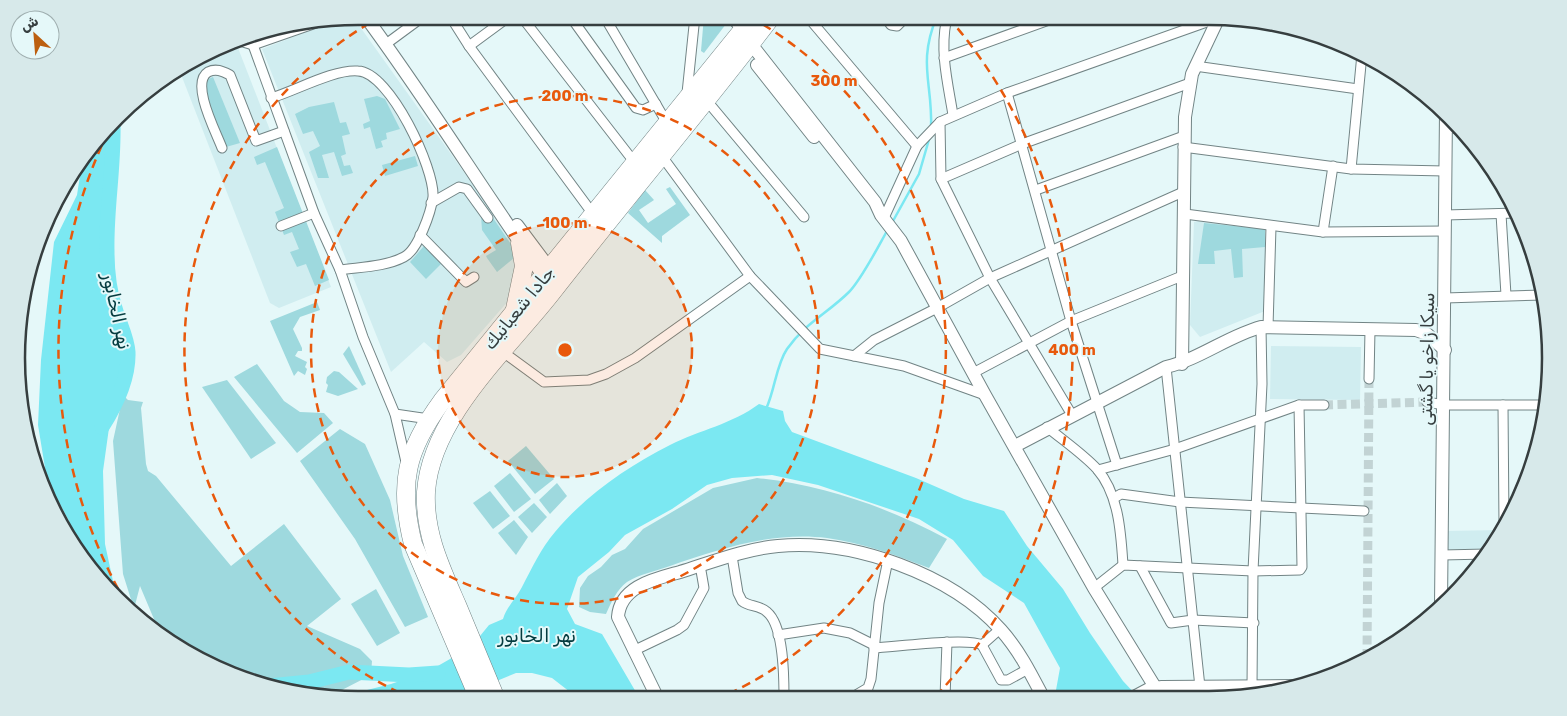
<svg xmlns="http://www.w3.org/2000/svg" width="1567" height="716" viewBox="0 0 1567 716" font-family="Rubik,'Noto Naskh Arabic',sans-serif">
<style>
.built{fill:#d0edf0}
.green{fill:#9ed9de}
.water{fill:#7be8f2}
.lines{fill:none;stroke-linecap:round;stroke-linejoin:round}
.stream{stroke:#7be8f2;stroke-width:2.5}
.river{stroke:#7be8f2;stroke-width:15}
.street-tunnel{stroke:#c2d3d4;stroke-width:9;stroke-dasharray:9 4.5;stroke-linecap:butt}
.street-casing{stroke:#728485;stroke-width:11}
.secondary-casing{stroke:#728485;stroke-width:14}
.highway-casing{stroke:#728485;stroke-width:19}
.street{stroke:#fff;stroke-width:9}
.secondary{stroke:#fff;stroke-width:12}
.highway{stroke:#fff;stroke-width:18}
.ring{fill:none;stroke:#e8590c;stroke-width:2.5;stroke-dasharray:9 6}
.labels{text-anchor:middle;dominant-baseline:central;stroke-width:4;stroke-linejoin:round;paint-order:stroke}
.street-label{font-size:18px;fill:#363e3f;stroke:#e5f8f9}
.water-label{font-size:19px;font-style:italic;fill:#053c40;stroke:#e5f8f9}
.rim{fill:none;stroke:#363e3f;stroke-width:2.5}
.centre{fill:#e8590c;stroke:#e5f8f9;stroke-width:2.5}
.ring-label{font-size:15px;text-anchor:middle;font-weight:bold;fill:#e8590c;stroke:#e5f8f9;stroke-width:4;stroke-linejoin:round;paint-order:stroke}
</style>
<rect width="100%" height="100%" fill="#e5f8f9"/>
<g class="built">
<path d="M353 17 514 242 521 262 510 299 461 355 447 362 424 342 391 372 262 49 340 19Z"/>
<path d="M228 44 238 48 331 287 279 308 270 303 182 77 180 67Z"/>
<path d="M1198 221 1265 229V311L1200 337 1190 325 1194 222Z"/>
<path d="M1271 346 1361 347 1360 400 1270 399Z"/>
<path d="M1501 530 1488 552H1444V531Z"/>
</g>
<g class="green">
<path d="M704 16H721L726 24 704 53 701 51Z"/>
<path d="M213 77 240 143 226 147 204 92 206 80Z"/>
<path d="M377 96 385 99 400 129 386 133 387 139 381 141 383 147 376 149 370 127 364 129 363 124 370 121 364 99Z"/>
<path d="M334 102 340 123 346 122 350 134 342 136 346 154 341 156 344 166 350 165 353 173 342 176 334 152 322 155 329 178H318L309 152 320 146 313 131 303 134 295 114 309 107Z"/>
<path d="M277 147 329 280 315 286 306 264 297 267 290 252 299 249 292 232 284 235 275 212 284 208 265 162 257 165 254 157Z"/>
<path d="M415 156 418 166 385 176 382 165Z"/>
<path d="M670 187 690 215 662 236V243L628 213 645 190 654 200 639 210 648 223 676 204 666 189Z"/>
<path d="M491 215 515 250 514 258 497 272 487 258 486 256 496 250 482 230 481 216Z"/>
<path d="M1204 223 1265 229V247L1242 249 1243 277 1234 278 1231 249 1214 251 1215 264H1198Z"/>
<path d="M424 246 441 264 426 279 410 262Z"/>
<path d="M317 302 320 310 300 317 293 329 302 348V351H298L295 356 307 362 305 367 307 369 305 375 298 371 294 376 270 321Z"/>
<path d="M349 346 366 384 362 386 343 354Z"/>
<path d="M257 364 284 401 300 412 324 413 333 423 297 453 234 377Z"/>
<path d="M334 371 339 372 358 389 338 396 326 392 328 385 326 383 327 377Z"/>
<path d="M227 380 276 443 251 459 202 387Z"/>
<path d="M123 395 128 400 143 402 141 408 146 464 148 471 156 476 231 566 284 524 341 599 307 626 360 649 372 661 371 675 338 692 315 696 292 693 227 674 159 631 140 586 134 609 123 574 113 441Z"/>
<path d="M340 429 365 444 390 500 403 556 428 617 405 627 355 539 300 461Z"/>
<path d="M526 446 554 479 535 494 508 461Z"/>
<path d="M510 473 531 499 514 512 494 486Z"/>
<path d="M757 478C823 485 888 507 947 539L929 568C895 555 863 543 827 538 774 531 719 549 670 566 656 571 640 574 627 582 617 589 611 603 606 614L590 612 579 607 580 588 588 576 601 567 612 555 625 549 643 529 713 488Z"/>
<path d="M557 483 567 496 550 514 539 500Z"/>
<path d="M490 491 510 516 493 529 473 503Z"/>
<path d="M534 503 547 517 532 533 518 517Z"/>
<path d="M514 520 528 537 516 555 498 533Z"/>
<path d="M376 589 400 633 377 646 351 604Z"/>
</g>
<g class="water">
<path d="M112 127 106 235 109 283 126 353 113 399 103 471 105 544 116 595 70 538 69 521 47 480 38 425 41 360 54 242 77 195 82 163Z"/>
<path d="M759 404 783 411 785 421 792 432 916 478 964 499 1004 511 1027 546 1063 589 1090 633 1123 681 1138 697H1059L1056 690 1060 668 1024 603 983 576 953 540 919 519 818 485 772 475 732 478 707 485 672 509 625 535 609 552 578 577 567 609 575 624 602 634 640 699H579L552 678 532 673H516L453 699 358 700 335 698 391 684 429 671 471 647 489 625 503 619C507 606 516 599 522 587 532 568 541 548 555 532 585 496 628 466 670 445 700 430 732 424 759 404Z"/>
</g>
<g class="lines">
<g class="stream">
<path d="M931 128C933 83 917 64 937 16"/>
<path d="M893 221 919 174 930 136"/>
<path d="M766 409C775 390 776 365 787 349 805 323 828 313 849 292 861 280 878 247 887 231"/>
</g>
<g class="river">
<path d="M102 427C116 405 129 379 128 352 127 337 119 323 115 308 109 290 107 270 107 251 106 209 114 168 113 125"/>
<path d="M269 686 309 682 349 672 409 675 438 673"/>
</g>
<g class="street-tunnel">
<path d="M1324 405 1427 402"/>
<path d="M1367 658 1369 379"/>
</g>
<g class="street-casing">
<g id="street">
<path d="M450 16 469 46 593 214"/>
<path d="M521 16 635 163"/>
<path d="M570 16 636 108 643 110 656 104"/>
<path d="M604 16 667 123"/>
<path d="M730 16 742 31"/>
<path d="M807 16 917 146"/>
<path d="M884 16 891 25 897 26 907 16"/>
<path d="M946 22C940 53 948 84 953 115"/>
<path d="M236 40 253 45 316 23"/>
<path d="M386 44 424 16"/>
<path d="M253 45 314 213 340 270 363 337 395 414 406 462"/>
<path d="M469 46 510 16"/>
<path d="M944 58 1060 16"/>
<path d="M1195 66 1358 89"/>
<path d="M687 93 695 16"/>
<path d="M1007 93 1071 321 1117 465"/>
<path d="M271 98C295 91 334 69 358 71 390 72 435 169 433 197 431 212 418 250 404 257 385 267 360 267 340 270"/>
<path d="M707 101 804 217"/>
<path d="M940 122 941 179 990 278 1072 415"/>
<path d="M1446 128H1460"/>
<path d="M1183 147 1351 169 1445 171"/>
<path d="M222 148C216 132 190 83 208 72 216 68 222 71 230 75L256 141 284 131"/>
<path d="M661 155 750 276 820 349 904 366 985 395"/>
<path d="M1351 169 1362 54"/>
<path d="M941 179 1022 144 1190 83"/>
<path d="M1036 190 1184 136"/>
<path d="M431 203 459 187 467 189 488 218"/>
<path d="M1185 214 1323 232 1445 231"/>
<path d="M1501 214 1506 295"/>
<path d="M1445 215 1517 213"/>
<path d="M884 218 917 146 940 122 1007 93 1218 18"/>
<path d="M281 226 314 213"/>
<path d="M1323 232 1333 166"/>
<path d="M420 235 466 282 474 277"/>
<path d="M1445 298 1544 295"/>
<path d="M1268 327 1271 227"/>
<path d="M503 352 544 382 589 380 606 374 635 358 750 276"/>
<path d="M854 356 874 340 937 308 990 278 1183 192"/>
<path d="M1166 367 1200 687"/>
<path d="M973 373 1071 321 1182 276"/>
<path d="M1369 379 1370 330"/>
<path d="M1427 402 1444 405H1546"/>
<path d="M1503 405 1504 525"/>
<path d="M395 414 429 419"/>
<path d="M1047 427C1064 441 1083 454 1097 469 1119 494 1121 534 1123 565"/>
<path d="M1098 470 1175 449 1299 405H1324"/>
<path d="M1114 498 1121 494 1180 502 1364 511"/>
<path d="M1442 555 1487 554"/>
<path d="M732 556 738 593 742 601C749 607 760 605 767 612 784 626 784 677 784 698"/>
<path d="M1140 566 1171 623 1193 620 1254 623"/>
<path d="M1094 588 1123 565 1253 571 1300 570 1302 567 1299 405"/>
<path d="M778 635 824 628 850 633 874 645"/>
<path d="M982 645 1000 629"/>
<path d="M874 648C895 647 968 637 982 645L1001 680H1008L1028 669"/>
<path d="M633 651 677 630 684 625 704 588 700 565"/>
<path d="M1252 686 1253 571 1262 384 1261 327"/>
<path d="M851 698 868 688 871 679 879 603 888 560"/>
<path d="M945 698 947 642"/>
</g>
</g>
<g class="secondary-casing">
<g id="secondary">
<path d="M365 16C428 101 483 191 544 277H550"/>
<path d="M751 44 875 202 881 215 901 241 985 395 1094 588 1155 687"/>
<path d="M757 65 814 137"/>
<path d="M517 225 550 269 552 276"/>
<path d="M1182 364 1185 117 1192 74 1219 17"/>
<path d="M1015 446 1166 367C1200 359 1228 336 1261 327L1416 330 1427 334 1445 350"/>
<path d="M1441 605 1446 113"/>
<path d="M1134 697 1149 689 1162 687 1294 686"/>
<path d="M1162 697 1256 696"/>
<path d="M658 699 618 617C620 586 655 579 680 572 712 562 745 549 778 546 853 539 951 574 1001 630 1019 650 1031 674 1043 697"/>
</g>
</g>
<g class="highway-casing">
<g id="highway">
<path d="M515 309 524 266 520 243"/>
<path d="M479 699 413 544C398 484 406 450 442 401L754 16"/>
<path d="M496 699C483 668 470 636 457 605 441 568 424 533 426 492 431 416 509 348 553 291 625 199 701 109 772 16"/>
</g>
</g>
<use href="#street" class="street"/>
<use href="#secondary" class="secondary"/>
<use href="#highway" class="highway"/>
</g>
<circle cx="565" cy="350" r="127" fill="#e8590c" fill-opacity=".12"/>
<g class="ring">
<circle cx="565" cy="350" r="127"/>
<circle cx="565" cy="350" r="254"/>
<path d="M413 699A381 381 0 0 1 380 17M750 17A381 381 0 0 1 720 698"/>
<path d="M133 615A507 507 0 0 1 106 136M948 17A507 507 0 0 1 936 696"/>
</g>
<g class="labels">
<g class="street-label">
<text transform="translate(519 308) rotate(-51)">جادا شعبانيك</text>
<text transform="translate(1427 359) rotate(-89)">سیکا زاخو یا گشتى</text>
</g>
<g class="water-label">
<text transform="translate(117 311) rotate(78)">نهر الخابور</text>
<text x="537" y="635">نهر الخابور</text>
</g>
</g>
<path d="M0 0H1567V716H0ZM358 25H1209A333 333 0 0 1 1542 358V358A333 333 0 0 1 1209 691H358A333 333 0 0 1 25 358V358A333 333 0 0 1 358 25Z" fill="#d7e9ea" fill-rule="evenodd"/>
<path class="rim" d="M358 25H1209A333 333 0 0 1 1542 358V358A333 333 0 0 1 1209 691H358A333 333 0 0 1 25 358V358A333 333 0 0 1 358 25Z"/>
<circle cx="565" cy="350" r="8" class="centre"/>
<g class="ring-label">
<text x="834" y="86">300 m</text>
<text x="565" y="101">200 m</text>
<text x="565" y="228">100 m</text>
<text x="1072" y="355">400 m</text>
</g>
<g transform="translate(35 35) rotate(334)"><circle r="24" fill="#e5f8f9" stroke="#9faeaf"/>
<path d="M0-4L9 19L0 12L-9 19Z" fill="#bc5f0f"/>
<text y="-8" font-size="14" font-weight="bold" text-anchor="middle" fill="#363e3f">ش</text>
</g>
</svg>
